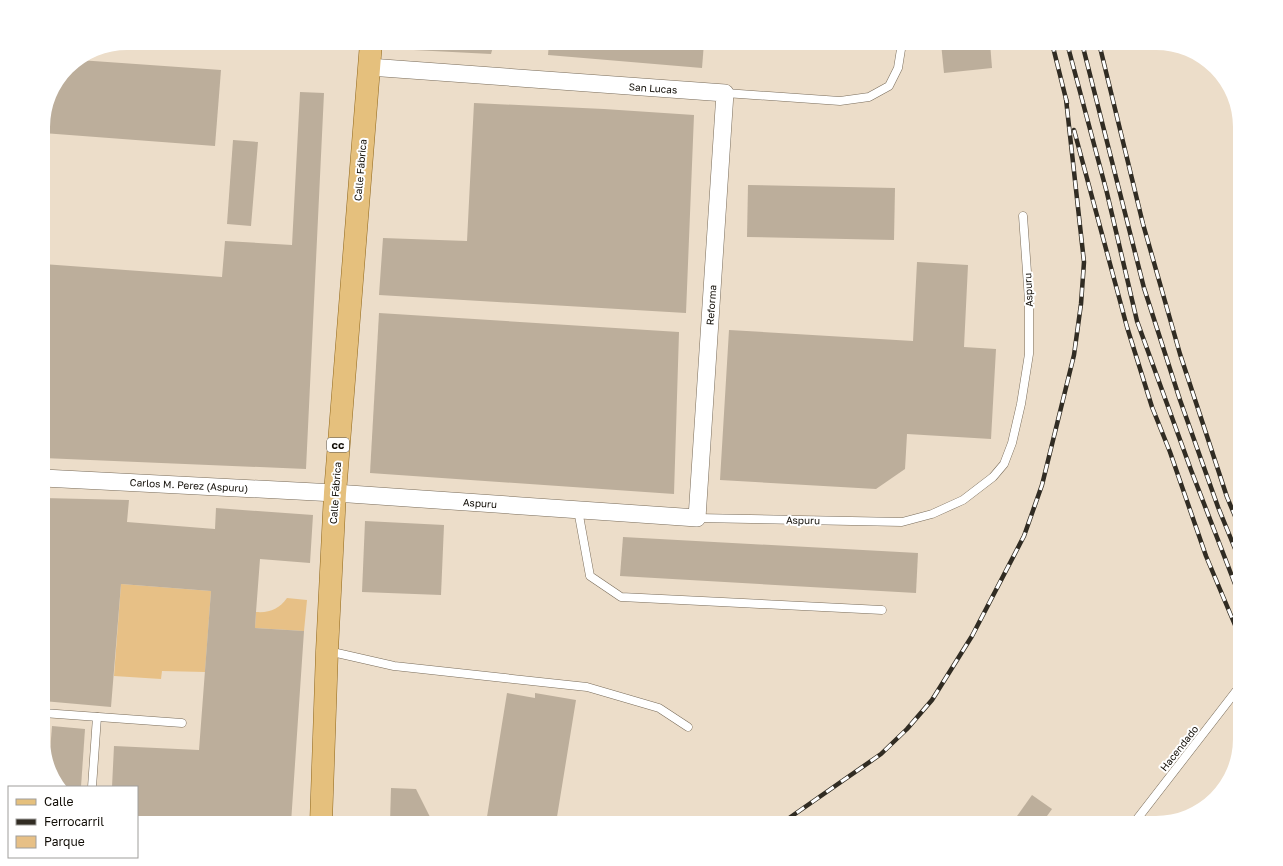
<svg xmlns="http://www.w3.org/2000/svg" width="1283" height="866" viewBox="0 0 1283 866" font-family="'Golos Text',sans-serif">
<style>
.green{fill:#e7c086}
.building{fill:#bcae9b}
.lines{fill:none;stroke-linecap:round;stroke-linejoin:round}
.service-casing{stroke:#796c5a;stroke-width:9}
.minor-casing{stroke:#796c5a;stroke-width:18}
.primary-casing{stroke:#8f661b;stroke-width:23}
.service{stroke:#fff;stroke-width:8}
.minor{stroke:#fff;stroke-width:17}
.primary{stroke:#e5c07d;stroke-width:22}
.rail-casing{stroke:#312c23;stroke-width:4.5}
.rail{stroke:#fff;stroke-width:3;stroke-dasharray:9;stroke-linecap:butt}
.labels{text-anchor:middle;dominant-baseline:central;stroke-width:4;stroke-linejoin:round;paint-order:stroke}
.shield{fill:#fff;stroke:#585550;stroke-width:1}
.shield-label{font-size:9px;font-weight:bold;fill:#100c05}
.street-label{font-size:10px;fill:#100c05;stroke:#fff}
</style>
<rect width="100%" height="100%" fill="#ecddc9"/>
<g class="green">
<path d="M121 584 211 591 205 672 162 671 161 679 114 676Z"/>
<path d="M287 598 307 600 304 631 255 628 256 612C270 613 279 609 287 598Z"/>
</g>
<g class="building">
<path d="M394 43H494L491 54 394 49Z"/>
<path d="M549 43H704L702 68 548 55Z"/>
<path d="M941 43H990L992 68 944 73Z"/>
<path d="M79 60 221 70 215 146 43 133V121L49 94 68 67Z"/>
<path d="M300 92 324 93 306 469 43 458V264L222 277 225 241 292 245Z"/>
<path d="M474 103 604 109 694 115 686 313 379 295 383 238 467 241Z"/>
<path d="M233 140 258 142 251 226 227 224Z"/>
<path d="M748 185 895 188 894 240 747 237Z"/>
<path d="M917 262 968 265 964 347 996 349 991 439 907 434 905 469 876 489 720 480 729 330 913 341Z"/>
<path d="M379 313 679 332 674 494 370 473Z"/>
<path d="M43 498 129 500 127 522 215 529 216 508 313 515 310 563 260 559 256 612 255 628 304 631 291 823H137V787H112L114 746 199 750 211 591 121 584 111 707 43 701Z"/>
<path d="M365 521 444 525 441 595 362 592Z"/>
<path d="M623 537 918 553 916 593 620 576Z"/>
<path d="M507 693 535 698V693L576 700 556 823H524L510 821 509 823H486Z"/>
<path d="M52 726 85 729 81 787H60L54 781 49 765Z"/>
<path d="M391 788 416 789 433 823H390Z"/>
<path d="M1032 795 1052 809 1042 823H1012Z"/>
</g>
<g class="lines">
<g class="service-casing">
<g id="service">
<path d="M725 93 840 101 869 97 889 86 898 68 902 43"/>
<path d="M578 510 590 576 621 597 882 610"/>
<path d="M697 518 902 522 932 514 963 500 993 477 1004 464 1012 443 1021 404 1029 354V300L1023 216"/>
<path d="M328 651 394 666 587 687 659 708 688 727"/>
<path d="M43 713 182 723"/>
<path d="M92 787 97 717"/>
<path d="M1134 823 1240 686"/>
</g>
</g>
<g class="minor-casing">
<path id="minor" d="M43 478 335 493 697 518 725 93 369 67"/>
</g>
<g class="primary-casing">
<path id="primary" d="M321 823 327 651 335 493 371 43"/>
</g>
<use href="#service" class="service"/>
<use href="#minor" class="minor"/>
<use href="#primary" class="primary"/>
<g class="rail-casing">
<g id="rail">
<path d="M1052 43 1067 103"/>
<path d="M1067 43 1107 193 1137 321 1191 470 1240 597"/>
<path d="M1082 43 1144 288 1180 400 1218 507 1240 561"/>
<path d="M1099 43 1143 224 1180 354 1227 497 1240 528"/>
<path d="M1074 130 1127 327 1152 407 1170 452 1206 556 1240 637"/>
<path d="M782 823 881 754 907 729 932 700 972 636 1024 536 1042 485 1074 355 1081 304 1084 262 1066 99"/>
</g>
</g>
<use href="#rail" class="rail"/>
</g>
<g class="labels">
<rect class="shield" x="327" y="438" width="22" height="14" rx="3"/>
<g class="shield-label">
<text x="338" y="445">CC</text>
</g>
<g class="street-label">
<text transform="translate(653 88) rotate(4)">San Lucas</text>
<text transform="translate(360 170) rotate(-85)">Calle Fábrica</text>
<text transform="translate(1028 290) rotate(-93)">Aspuru</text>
<text transform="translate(711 305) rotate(-86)">Reforma</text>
<text transform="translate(189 485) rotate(3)">Carlos M. Perez (Aspuru)</text>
<text transform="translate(335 493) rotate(-86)">Calle Fábrica</text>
<text transform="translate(480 503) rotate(4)">Aspuru</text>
<text transform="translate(803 520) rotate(1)">Aspuru</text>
<text transform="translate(1179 748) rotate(-52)">Hacendado</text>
</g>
</g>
<path d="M0 0H1283V866H0ZM127 50H1156A77 77 0 0 1 1233 127V739A77 77 0 0 1 1156 816H127A77 77 0 0 1 50 739V127A77 77 0 0 1 127 50Z" fill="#fff" fill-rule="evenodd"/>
<rect x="8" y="786" width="130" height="72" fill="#ffffff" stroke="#9f9e9b"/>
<rect x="16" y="799" width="20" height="6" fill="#e5c07d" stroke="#9f9e9b"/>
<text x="44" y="806" font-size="12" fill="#100c05">Calle</text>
<rect x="16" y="819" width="20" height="6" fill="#312c23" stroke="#9f9e9b"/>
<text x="44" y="826" font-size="12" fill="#100c05">Ferrocarril</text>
<rect x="16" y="836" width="20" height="12" fill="#e7c086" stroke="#9f9e9b"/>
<text x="44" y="846" font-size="12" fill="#100c05">Parque</text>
</svg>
